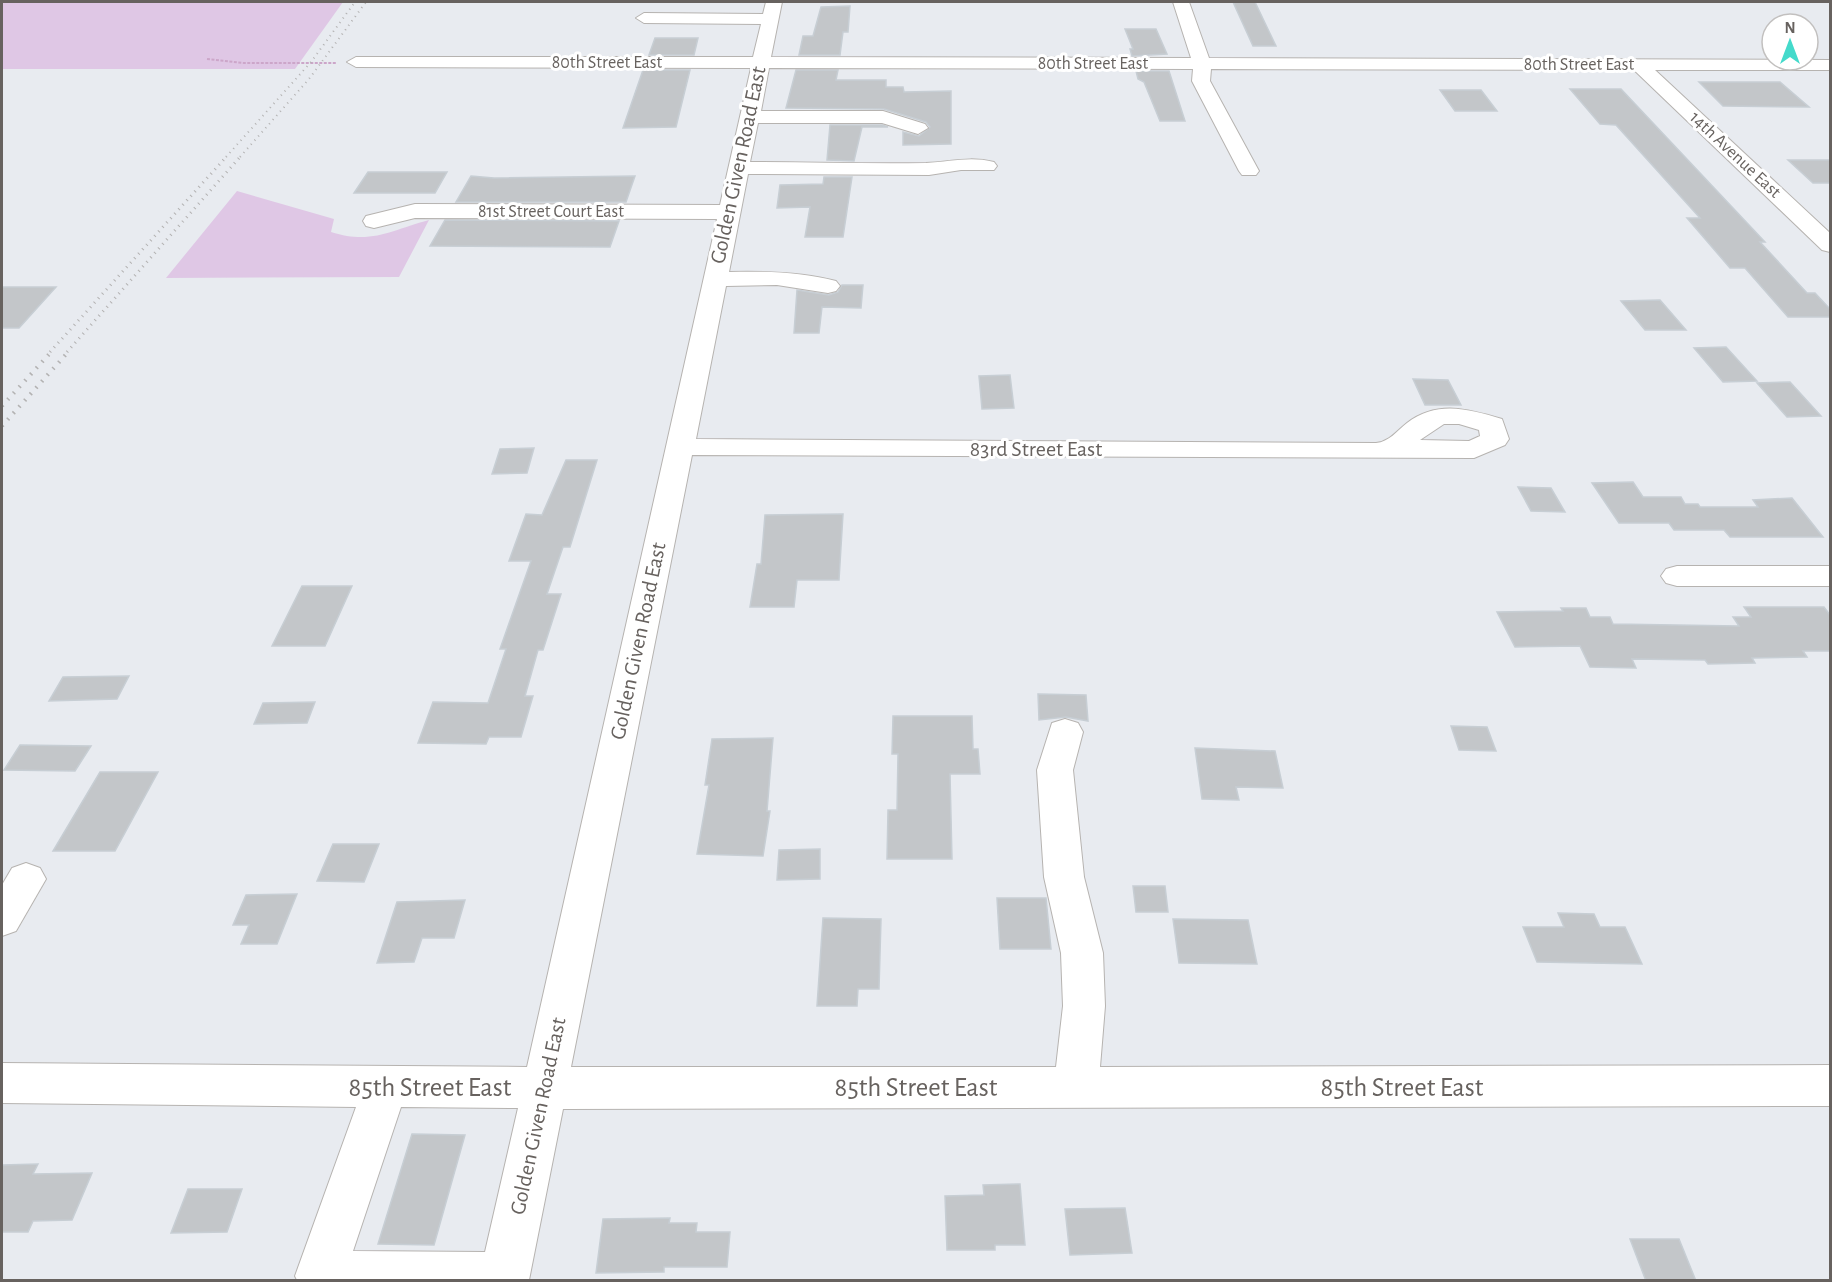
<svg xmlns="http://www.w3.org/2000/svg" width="1832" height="1282" viewBox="0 0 1832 1282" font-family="'Alegreya Sans',sans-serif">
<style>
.green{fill:#dfc7e5}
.building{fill:#c3c6c9;stroke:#c7ced4;stroke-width:1.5}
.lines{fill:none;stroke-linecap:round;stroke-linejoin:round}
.minor-casing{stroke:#b6b3b0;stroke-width:2}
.path{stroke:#cca6c9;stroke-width:2;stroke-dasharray:3 1.5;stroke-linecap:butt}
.minor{fill:#fff;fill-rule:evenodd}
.rail-far2{stroke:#b3b2b2;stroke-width:2;stroke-dasharray:1 4.5;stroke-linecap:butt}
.rail-far1{stroke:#b3b2b2;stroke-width:3;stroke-dasharray:1 5;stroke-linecap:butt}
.rail{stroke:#b3b2b2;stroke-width:4;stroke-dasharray:1.5 7;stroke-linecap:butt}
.labels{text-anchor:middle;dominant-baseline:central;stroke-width:6;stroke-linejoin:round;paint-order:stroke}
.far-street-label{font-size:18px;fill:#67625f;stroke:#fff}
.street-label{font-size:22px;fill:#67625f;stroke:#fff}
.near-street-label{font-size:27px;fill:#67625f;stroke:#fff}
</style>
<rect width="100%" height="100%" fill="#e8ebf0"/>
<g class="green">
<path d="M2 2H343L295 69H2Z"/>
<path d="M237 191 334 219 331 232C372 245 391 230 429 220L399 277 166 278Z"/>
</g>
<g class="building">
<path d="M1233 2H1255L1276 46H1253Z"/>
<path d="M850 6 848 32H843L840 55H799L803 36H813L821 7Z"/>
<path d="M1125 29H1156L1167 54 1132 56 1130 49H1133Z"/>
<path d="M655 38H698L694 55H649Z"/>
<path d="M643 70H690L676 127 623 128Z"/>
<path d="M796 70H838L836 80H886V87H903L904 92 951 91V144L903 145V132L919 136 930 127 926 122 884 109 786 108Z"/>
<path d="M1136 71H1169L1185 121H1160L1144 82 1138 79Z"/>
<path d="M1699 82H1780L1809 107 1723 106Z"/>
<path d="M1570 89H1621L1765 242H1760L1807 293H1815L1830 309V317H1788L1745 268H1730L1687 218H1700L1616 125 1600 124Z"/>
<path d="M1440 90H1481L1497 111H1455Z"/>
<path d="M830 125H882L888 127H862L854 161 827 160Z"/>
<path d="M1788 160H1830V183H1813Z"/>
<path d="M368 172H447L435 193H354Z"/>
<path d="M471 176 494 178 635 176 626 202H456Z"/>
<path d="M824 177H852L843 237H805L810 207 777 208 780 185 823 184Z"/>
<path d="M445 220 619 221 610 247 430 246Z"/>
<path d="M842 285H863L861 308 822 307 819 333H794L797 290 829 295 838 292Z"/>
<path d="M2 287H56L19 328H2Z"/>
<path d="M1660 300 1686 330H1645L1621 301Z"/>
<path d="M1726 347 1757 381 1723 382 1694 348Z"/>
<path d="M1010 375 1014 408 982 409 979 376Z"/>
<path d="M1413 379 1448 380 1461 405H1425Z"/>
<path d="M1790 382 1821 416 1787 417 1757 383Z"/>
<path d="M534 448 527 473 492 474 500 449Z"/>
<path d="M566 460H597L570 547H563L547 594H561L543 650H538L525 696H533L521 737H489L486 744 418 743 433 702 488 703 506 649H500L531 561H509L526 514 542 515Z"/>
<path d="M1633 482 1643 497H1681L1685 504H1698L1700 507H1758L1753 500 1792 498 1823 537H1730L1724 530H1674L1669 523H1619L1592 483Z"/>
<path d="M1518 487 1551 488 1565 512 1531 511Z"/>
<path d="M843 514 839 580H797L794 607H750L757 564H761L765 515Z"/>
<path d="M302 586H352L325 646H272Z"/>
<path d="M1744 607H1824L1830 615V651H1803L1807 657 1752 658 1755 663 1708 664 1705 660 1632 659 1636 668 1590 667 1580 646 1515 647 1497 612 1563 611 1561 608H1586L1590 617H1610L1613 624 1739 626 1733 617H1751Z"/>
<path d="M129 676 117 699 49 701 63 677Z"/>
<path d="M1038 694 1086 695 1088 721 1066 717 1039 720Z"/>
<path d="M315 702 307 723 254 724 263 703Z"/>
<path d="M893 716H972L973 749H978L980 774H950L952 859H887L888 810H897L898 754H892Z"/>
<path d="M1451 726 1487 727 1496 751 1459 750Z"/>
<path d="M773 738 767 811H770L763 856 697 854 709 785H705L712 739Z"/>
<path d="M20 745 91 746 75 771 4 770Z"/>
<path d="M1195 748 1275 751 1283 788 1236 787 1239 800 1202 799Z"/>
<path d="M100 772H158L115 851H53Z"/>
<path d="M333 844H379L364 882 317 881Z"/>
<path d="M820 849V879L777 880 779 850Z"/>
<path d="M1133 886H1165L1168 912H1136Z"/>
<path d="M297 894 277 944H241L249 925H233L246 895Z"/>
<path d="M997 898H1046L1051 949H1000Z"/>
<path d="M465 900 454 938H422L414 962 377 963 397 902Z"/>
<path d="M1558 913 1594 914 1600 927H1625L1642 964 1537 962 1523 927H1564Z"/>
<path d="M823 918 881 919 879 989H858L857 1006H817Z"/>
<path d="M1173 919 1248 920 1257 964 1179 963Z"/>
<path d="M412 1134 465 1135 434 1245 378 1244Z"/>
<path d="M38 1164 33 1174 92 1173 72 1220 33 1221 28 1232H2V1165Z"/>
<path d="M1020 1184 1025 1245H995V1250H947L945 1196 984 1195 983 1185Z"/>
<path d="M188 1189H242L227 1232 171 1233Z"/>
<path d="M1125 1208 1132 1253 1070 1255 1065 1209Z"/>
<path d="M670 1218 669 1223H697L696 1232H730L727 1267H664V1272L596 1273 603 1219Z"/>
<path d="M1630 1239H1679L1696 1281H1646Z"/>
</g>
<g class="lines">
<g class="minor-casing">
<g id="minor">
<path d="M766 2H782L771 57 1191 58 1173 2H1189L1209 58 1830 60V70H1655L1830 233V252L1822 250 1634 70 1211 69 1210 81 1259 171 1256 175H1242L1239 171 1192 81 1193 69 769 68 761 111H883L925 124 928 128 918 134 882 123H758L750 162C809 162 867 164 926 163 950 162 970 156 994 162L997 166 994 170H961L929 175 748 174 729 272C765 271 801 272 836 281L840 286 836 291 828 293 777 285 726 286 696 439 1376 443C1389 442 1397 431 1407 423 1437 400 1469 409 1502 419L1509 439 1505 445 1474 458 692 455 571 1067H1056L1063 1006 1061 953 1044 877 1037 770 1052 723 1065 719 1078 723 1083 732 1073 770 1084 877 1103 953 1105 1006 1100 1067 1830 1065V1106L563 1109 529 1280H297L295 1276 356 1107 2 1103V1063L527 1067 717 219 415 218 374 228 366 226 363 221 366 216 415 204 720 205 751 68 356 67 347 62 356 57H753L761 24 644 23 636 18 644 13 763 14ZM1444 424H1459L1479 430 1480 436 1469 441 1420 440ZM401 1107 518 1108 485 1252 353 1251Z"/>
<path d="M1677 566H1830V586H1677L1666 583 1661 576 1666 569Z"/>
<path d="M26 863 40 868 46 879 16 931 2 936V885L12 868Z"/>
</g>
</g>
<path class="path" d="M207 59 244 63H337"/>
<use href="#minor" class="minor"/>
<g class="rail-far2">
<path d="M226 157 311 62 355 2"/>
<path d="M240 157 309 79 366 2"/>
</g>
<g class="rail-far1">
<path d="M50 352 227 156"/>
<path d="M67 352 241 156"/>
</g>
<g class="rail">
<path d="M2 406 52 351"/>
<path d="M2 426 69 351"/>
</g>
</g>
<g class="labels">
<g class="far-street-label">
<text x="607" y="63">80th Street East</text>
<text x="1093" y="64">80th Street East</text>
<text x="1579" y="65">80th Street East</text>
<text transform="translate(1735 155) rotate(43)">14th Avenue East</text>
<text x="551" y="212">81st Street Court East</text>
</g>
<g class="street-label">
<text transform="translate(738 165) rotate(-78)">Golden Given Road East</text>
<text x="1036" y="449">83rd Street East</text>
<text transform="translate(638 641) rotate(-78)">Golden Given Road East</text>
<text transform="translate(538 1116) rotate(-78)">Golden Given Road East</text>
</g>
<g class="near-street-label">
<text x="430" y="1087">85th Street East</text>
<text x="916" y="1087">85th Street East</text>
<text x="1402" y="1087">85th Street East</text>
</g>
</g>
<rect width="1832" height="1282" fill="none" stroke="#67625f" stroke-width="6"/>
<g transform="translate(1790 42)"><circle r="28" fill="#ffffff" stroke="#c2c0bf" stroke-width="1.5"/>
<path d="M0-4.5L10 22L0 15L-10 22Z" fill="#44dacb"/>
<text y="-9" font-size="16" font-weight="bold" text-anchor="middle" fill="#67625f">N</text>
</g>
</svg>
